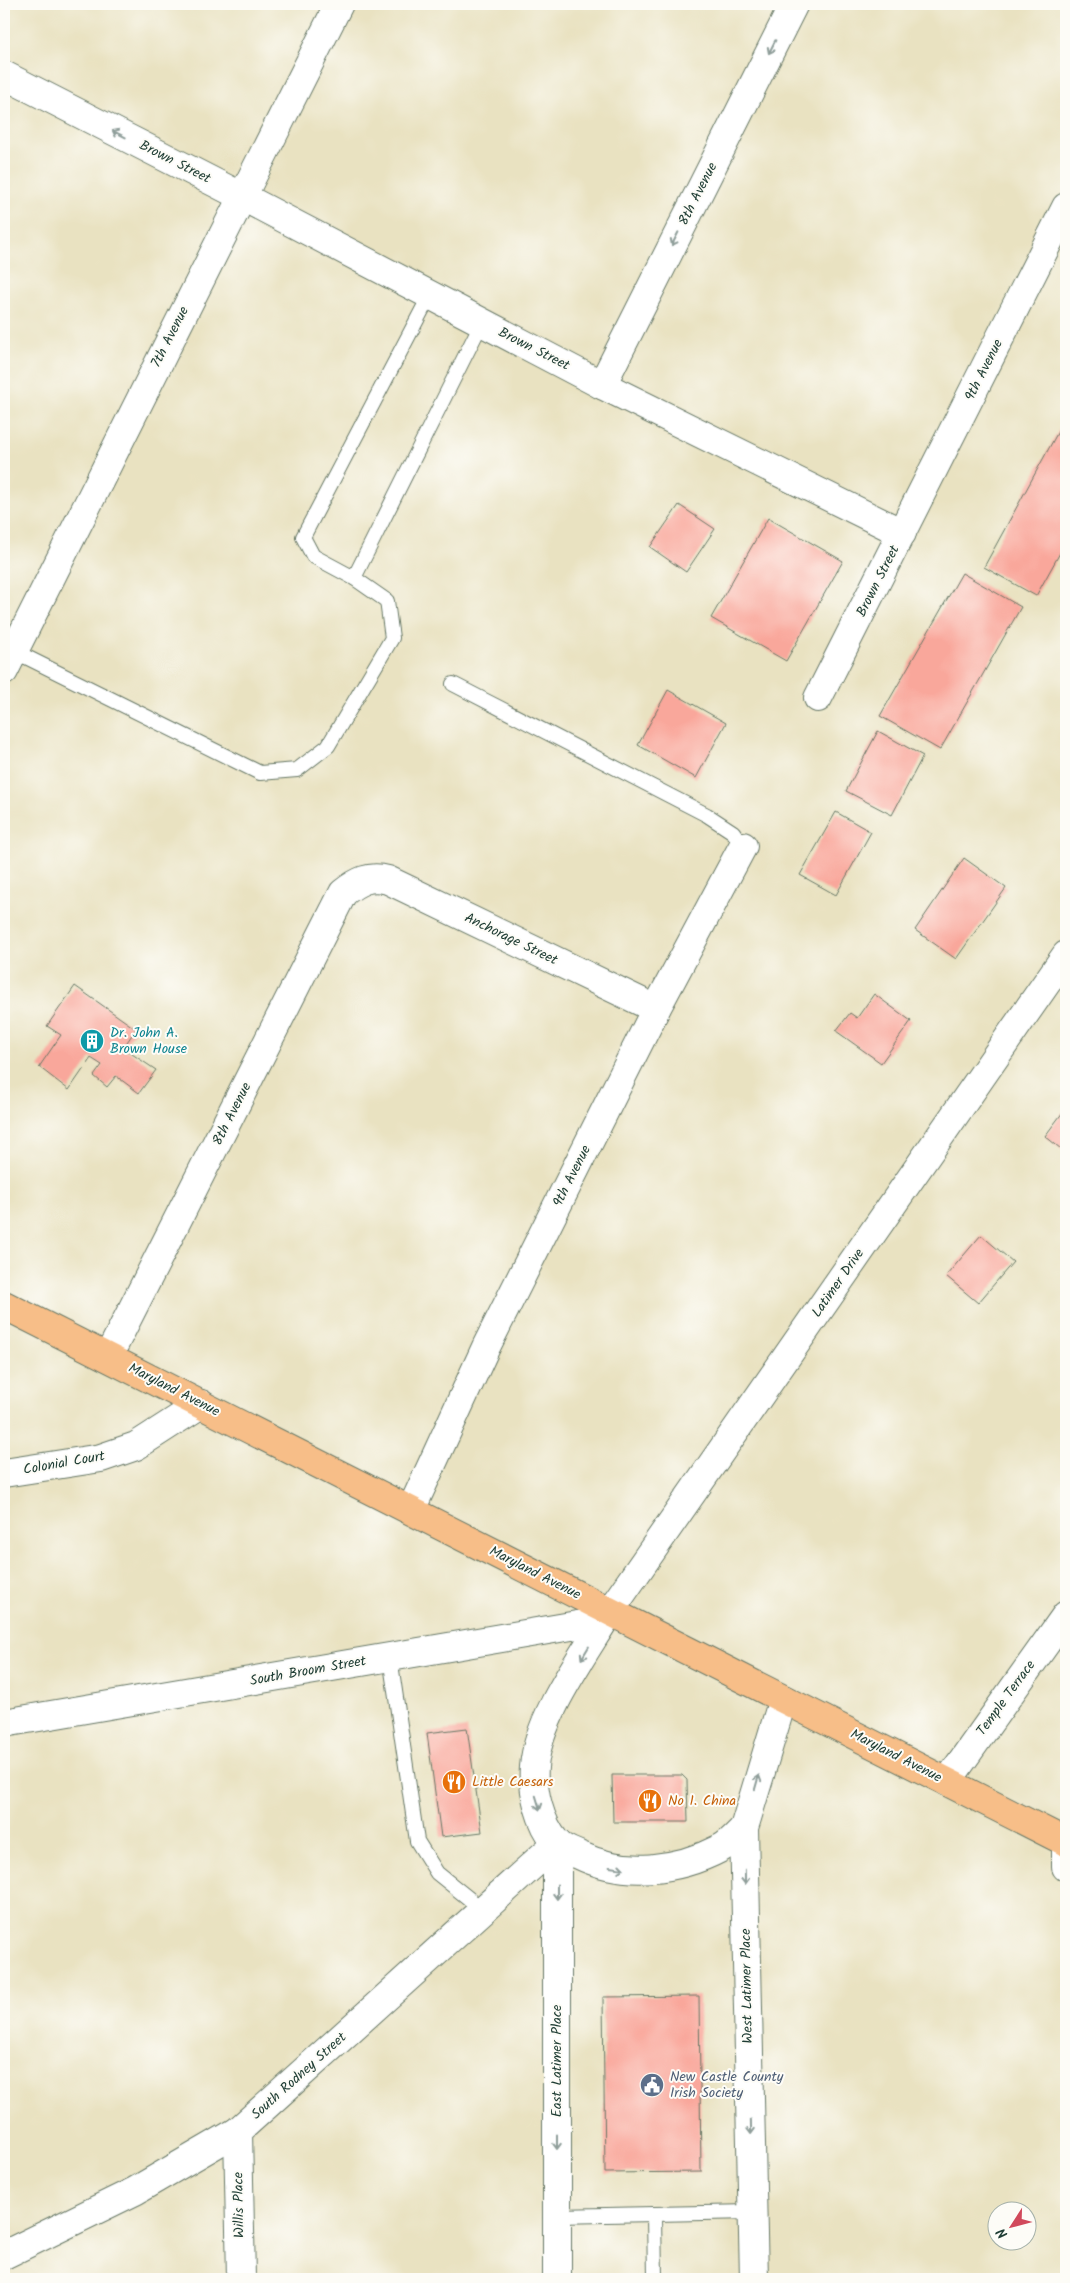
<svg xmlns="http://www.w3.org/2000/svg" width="1070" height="2283" viewBox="0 0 1070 2283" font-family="Kalam,sans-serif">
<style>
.building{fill:#f9a79b}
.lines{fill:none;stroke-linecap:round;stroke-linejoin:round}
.service-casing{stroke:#667765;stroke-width:16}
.minor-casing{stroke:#667765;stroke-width:30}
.tertiary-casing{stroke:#667765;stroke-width:30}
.primary-casing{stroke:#667765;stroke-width:30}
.service{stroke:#fff;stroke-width:14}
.minor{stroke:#fff;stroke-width:28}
.tertiary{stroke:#fff;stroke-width:28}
.primary{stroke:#f7be88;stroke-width:28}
.oneway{stroke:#8f9e9a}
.labels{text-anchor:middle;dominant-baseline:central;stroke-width:4;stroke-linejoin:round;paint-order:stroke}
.street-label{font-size:14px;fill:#1f3d34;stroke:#fdfcf7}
.culture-label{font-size:14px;fill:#0d838f;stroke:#fdfcf7;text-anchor:start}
.food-label{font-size:14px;fill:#c56008;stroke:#fdfcf7;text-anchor:start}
.service-label{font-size:14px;fill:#4e5e75;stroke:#fdfcf7;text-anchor:start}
</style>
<rect width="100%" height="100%" fill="#fdfcf7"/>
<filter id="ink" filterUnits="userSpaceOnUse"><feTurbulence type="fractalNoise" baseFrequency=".02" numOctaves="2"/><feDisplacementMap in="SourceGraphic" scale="10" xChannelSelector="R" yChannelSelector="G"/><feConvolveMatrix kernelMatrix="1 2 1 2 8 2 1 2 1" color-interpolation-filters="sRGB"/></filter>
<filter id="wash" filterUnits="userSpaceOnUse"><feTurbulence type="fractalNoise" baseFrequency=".0096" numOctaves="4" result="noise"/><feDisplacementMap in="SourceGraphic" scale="20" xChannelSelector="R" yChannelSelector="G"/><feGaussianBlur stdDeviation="1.12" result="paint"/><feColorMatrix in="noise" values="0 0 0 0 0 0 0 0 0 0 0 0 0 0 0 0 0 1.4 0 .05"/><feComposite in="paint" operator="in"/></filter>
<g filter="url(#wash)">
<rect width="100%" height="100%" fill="#e9e2c1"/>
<g id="blocks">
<g class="building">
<path d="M1066 417V542L1036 596 984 567Z"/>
<path d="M679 505 715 529 686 572 650 547Z"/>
<path d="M768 518 843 561 786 661 711 618Z"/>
<path d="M962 573 1021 607 940 750 880 716Z"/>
<path d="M668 690 726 723 696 778 638 745Z"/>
<path d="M878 731 923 756 892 815 846 791Z"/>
<path d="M836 812 871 832 836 895 800 875Z"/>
<path d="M964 858 1006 888 956 959 915 930Z"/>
<path d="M75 986 136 1029 123 1048 156 1070 139 1093 116 1076 107 1087 94 1076 102 1065 91 1058 69 1090 39 1067 61 1035 47 1026Z"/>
<path d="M874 994 911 1021 881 1063 836 1031 850 1013 857 1018Z"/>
<path d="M1066 1108V1153L1045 1136Z"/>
<path d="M981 1235 1013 1262 978 1303 946 1276Z"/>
<path d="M467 1728 482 1832 441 1837 427 1733Z"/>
<path d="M612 1775H682L687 1780 688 1822H613Z"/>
<path d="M699 1996 701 2172 605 2173 603 1997Z"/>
</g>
</g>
</g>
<g filter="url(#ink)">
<use href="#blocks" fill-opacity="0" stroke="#667765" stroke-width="1"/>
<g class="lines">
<g class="service-casing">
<g id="service">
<path d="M354 578 482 322"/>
<path d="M14 651 260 773 297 770 328 746 392 638 387 601 354 578 313 556 303 537 430 295"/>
<path d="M453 684 707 815 733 832 743 846"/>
<path d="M390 1657 417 1841 437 1873 483 1910"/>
<path d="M654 2214 655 2279"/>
<path d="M557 2216 752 2212"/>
</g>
</g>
<g class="minor-casing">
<g id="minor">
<path d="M4 75 241 196 602 385 902 533"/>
<path d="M602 385 794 4"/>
<path d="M4 671 339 4"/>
<path d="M818 698 1066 207"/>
<path d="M108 1357 343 893C358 881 369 875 388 880L656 1009"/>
<path d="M4 1473 101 1458 136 1446 201 1404"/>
<path d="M411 1510 486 1347 656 1009 743 846"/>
<path d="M947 1782 1066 1615"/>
<path d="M744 1828C737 1835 729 1844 721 1848 677 1871 624 1877 579 1855 572 1852 561 1848 556 1842 540 1823 532 1791 534 1767 538 1716 584 1655 610 1611L1066 955"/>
<path d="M1066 1842V1867"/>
<path d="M557 1843V2279"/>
<path d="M238 2131 241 2279"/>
<path d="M4 2255 135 2191 238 2131 557 1843"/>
<path d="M754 2279 744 1828 783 1699"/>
</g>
</g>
<g class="tertiary-casing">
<path id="tertiary" d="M4 1723 583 1624 610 1611"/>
</g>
<g class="primary-casing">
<path id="primary" d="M4 1305 1066 1842"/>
</g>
<use href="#service" class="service"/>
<use href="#minor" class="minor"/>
<use href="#tertiary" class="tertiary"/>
<use href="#primary" class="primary"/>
</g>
<defs><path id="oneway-shaft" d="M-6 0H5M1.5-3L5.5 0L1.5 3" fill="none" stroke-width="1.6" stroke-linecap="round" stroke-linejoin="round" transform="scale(1.25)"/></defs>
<g class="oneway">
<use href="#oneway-shaft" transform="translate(772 47) rotate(117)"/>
<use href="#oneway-shaft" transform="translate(119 134) rotate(-153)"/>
<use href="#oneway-shaft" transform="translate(675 239) rotate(117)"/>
<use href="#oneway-shaft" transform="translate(585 1653) rotate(121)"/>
<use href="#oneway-shaft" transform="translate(757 1782) rotate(-74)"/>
<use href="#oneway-shaft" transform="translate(538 1803) rotate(73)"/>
<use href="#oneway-shaft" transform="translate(617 1868) rotate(8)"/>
<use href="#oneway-shaft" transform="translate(745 1877) rotate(89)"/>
<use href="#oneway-shaft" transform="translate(557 1892) rotate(90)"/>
<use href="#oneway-shaft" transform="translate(751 2127) rotate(89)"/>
<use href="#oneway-shaft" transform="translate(557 2142) rotate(90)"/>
</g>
</g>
<defs>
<g id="building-disc" transform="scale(1.25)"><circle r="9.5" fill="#0f9aa8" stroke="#fdfcf7"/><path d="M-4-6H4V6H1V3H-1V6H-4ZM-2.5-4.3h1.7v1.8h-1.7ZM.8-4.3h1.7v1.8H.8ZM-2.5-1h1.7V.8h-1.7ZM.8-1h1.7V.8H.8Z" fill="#fff"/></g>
<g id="restaurant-disc" transform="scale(1.25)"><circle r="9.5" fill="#e8710a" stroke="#fdfcf7"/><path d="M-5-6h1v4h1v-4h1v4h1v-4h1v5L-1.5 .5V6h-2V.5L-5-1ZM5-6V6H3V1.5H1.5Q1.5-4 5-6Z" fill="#fff"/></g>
<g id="civic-disc" transform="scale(1.25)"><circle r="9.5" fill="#5c6f8a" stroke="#fdfcf7"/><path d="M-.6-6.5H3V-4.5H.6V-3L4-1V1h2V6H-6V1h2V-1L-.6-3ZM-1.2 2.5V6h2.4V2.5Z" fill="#fff"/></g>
</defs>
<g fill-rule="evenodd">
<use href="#building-disc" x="92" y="1041"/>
<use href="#restaurant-disc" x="454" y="1782"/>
<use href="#restaurant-disc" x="650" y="1801"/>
<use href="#civic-disc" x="652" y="2085"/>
</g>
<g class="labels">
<g class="street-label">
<text transform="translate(175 162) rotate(27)">Brown Street</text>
<text transform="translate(698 194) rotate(-63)">8th Avenue</text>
<text transform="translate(170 337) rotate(-63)">7th Avenue</text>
<text transform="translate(534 349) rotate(27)">Brown Street</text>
<text transform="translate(984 370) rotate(-63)">9th Avenue</text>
<text transform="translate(878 581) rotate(-63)">Brown Street</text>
<text transform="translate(511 939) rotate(26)">Anchorage Street</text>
<text transform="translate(232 1114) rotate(-63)">8th Avenue</text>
<text transform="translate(572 1176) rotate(-63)">9th Avenue</text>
<text transform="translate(838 1283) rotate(-55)">Latimer Drive</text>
<text transform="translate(174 1390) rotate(27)">Maryland Avenue</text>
<text transform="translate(64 1463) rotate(-10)">Colonial Court</text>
<text transform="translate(535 1573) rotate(27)">Maryland Avenue</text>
<text transform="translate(308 1671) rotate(-10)">South Broom Street</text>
<text transform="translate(1006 1698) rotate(-54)">Temple Terrace</text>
<text transform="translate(896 1756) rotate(27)">Maryland Avenue</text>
<text transform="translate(747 1986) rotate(-91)">West Latimer Place</text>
<text transform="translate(557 2061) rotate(-90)">East Latimer Place</text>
<text transform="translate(299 2076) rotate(-42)">South Rodney Street</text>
<text transform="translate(239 2205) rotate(-91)">Willis Place</text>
</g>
<g class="culture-label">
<text x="110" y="1033">Dr. John A.<tspan x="110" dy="16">Brown House</tspan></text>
</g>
<g class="food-label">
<text x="472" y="1782">Little Caesars</text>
<text x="668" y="1801">No 1. China</text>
</g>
<g class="service-label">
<text x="670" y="2077">New Castle County<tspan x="670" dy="16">Irish Society</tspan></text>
</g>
</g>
<rect width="1070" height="2283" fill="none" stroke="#fdfcf7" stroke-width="20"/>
<g transform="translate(1012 2226) rotate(234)"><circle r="24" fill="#fdfcf7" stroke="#a4b0a9"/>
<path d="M0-4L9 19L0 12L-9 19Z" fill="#d1495b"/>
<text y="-8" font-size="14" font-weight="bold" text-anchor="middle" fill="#1f3d34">N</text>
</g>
</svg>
